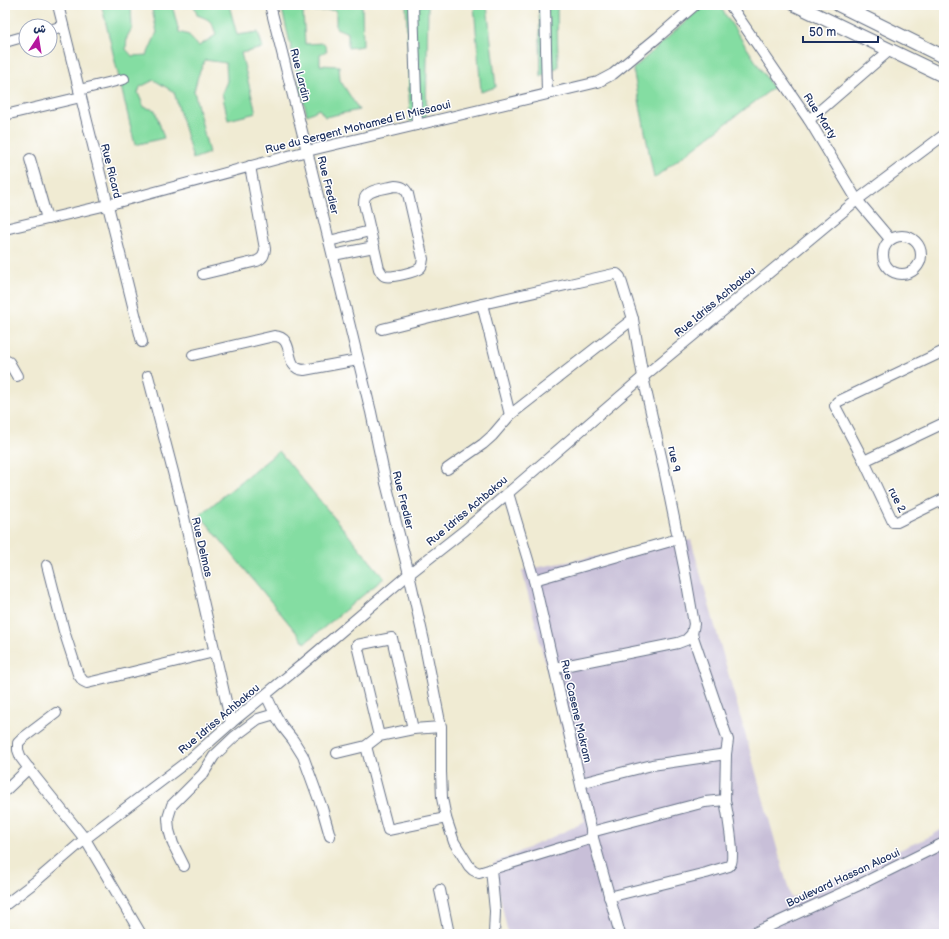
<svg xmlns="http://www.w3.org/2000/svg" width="949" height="939" viewBox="0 0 949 939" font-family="'Balsamiq Sans','Playpen Sans Arabic',sans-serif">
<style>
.industrial{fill:#c8bfd8}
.green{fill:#84dda2;stroke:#508680}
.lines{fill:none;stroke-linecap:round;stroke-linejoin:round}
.minor-casing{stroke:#667187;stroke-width:12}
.major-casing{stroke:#667187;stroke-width:15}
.minor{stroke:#fff;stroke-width:10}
.major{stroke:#fff;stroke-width:13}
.labels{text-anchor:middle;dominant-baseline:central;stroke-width:3;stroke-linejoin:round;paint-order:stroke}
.street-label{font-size:11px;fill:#1b2f5e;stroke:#fff}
</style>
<rect width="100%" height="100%" fill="#fff"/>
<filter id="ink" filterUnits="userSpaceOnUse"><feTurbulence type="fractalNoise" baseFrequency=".025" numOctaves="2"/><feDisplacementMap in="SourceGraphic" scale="8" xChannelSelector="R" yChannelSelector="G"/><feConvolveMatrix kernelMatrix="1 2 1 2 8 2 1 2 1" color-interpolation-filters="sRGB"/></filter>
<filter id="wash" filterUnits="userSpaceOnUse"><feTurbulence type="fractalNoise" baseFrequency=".012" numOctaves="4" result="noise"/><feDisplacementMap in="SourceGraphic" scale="16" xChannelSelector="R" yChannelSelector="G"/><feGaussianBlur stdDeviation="0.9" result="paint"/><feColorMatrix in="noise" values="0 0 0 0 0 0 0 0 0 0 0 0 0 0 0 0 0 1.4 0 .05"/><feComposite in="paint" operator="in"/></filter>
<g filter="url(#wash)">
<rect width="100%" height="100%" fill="#f0ebd3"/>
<path class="industrial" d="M691 540 791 898 931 836 944 828V934H508L493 864 585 822 522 570Z"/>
<g class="green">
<path d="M108 5H131L132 28 127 37 126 49 132 56 147 55 157 32 151 5H172L179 32 189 35 194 42 199 46 216 35C212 21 211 20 197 15L194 5H229L237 35 258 32 263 48 241 53 256 113 228 120 222 93 227 81 226 63 205 60 198 76 194 91 209 153 193 159 174 92 154 80 140 87 138 93 144 107 155 110 164 138 135 145 102 7Z"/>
<path d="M281 5H362L363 46 348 48V33L336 28V10L303 12 305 44 324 43 327 51 320 54V65L339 66 340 80 359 110 325 117 319 109 307 115Z"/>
<path d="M406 5H428L426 118 410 122Z"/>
<path d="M474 5H487L496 87 481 92Z"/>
<path d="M539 5H557L558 67 541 77Z"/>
<path d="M704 5H719L773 88 654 178 633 69Z"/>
<path d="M279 451 384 578 305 643 200 515Z"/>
</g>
</g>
<g filter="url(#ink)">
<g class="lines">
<g class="minor-casing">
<g id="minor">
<path d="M58 5 142 342"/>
<path d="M270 5 307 151 371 412 386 483 409 574 424 641 441 727V772L442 798 446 818 454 842 469 866 473 870 479 873 593 838"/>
<path d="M413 5 417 125"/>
<path d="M545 5 547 93"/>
<path d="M730 5 809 120 857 200 890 239"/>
<path d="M50 30 63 26"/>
<path d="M5 42 26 36"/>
<path d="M79 90 124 79"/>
<path d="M5 115 81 97"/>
<path d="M809 120 890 50"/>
<path d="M30 159 47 219"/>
<path d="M395 186C402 186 405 188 408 194L423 259C422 262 423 265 420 268 416 272 391 278 385 276 382 275 381 272 379 269L364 204C364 201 364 197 367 195 372 189 388 188 395 186Z"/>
<path d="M5 229 107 205 307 151 598 82 613 74 658 37 695 5"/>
<circle cx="902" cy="255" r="19"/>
<path d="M329 241 370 231"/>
<path d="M333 255 374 247"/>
<path d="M203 274 257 261C263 258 264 256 265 249L250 166"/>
<path d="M482 304 510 415"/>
<path d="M382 329 482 304 614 274H617L620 277 633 319 643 377 665 474 685 572 694 624 692 634 686 640 678 643 554 668"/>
<path d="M944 351 837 402 835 406 864 461 893 522H897L944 499"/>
<path d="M193 355 274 336C297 337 282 369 304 370L358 360"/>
<path d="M5 360 9 362 17 376"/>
<path d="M148 376 178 491 231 723"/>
<path d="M864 461 944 423"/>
<path d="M447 469 483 444 492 436 510 415 633 319"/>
<path d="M508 493 534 580 593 838 620 934"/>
<path d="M47 565 64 631 78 674 83 681 87 683 100 680 214 652"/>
<path d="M534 580 678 539"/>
<path d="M692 634 728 740 726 754 725 800"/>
<path d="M266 695 275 714 282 726 293 740 303 756 322 808 330 836"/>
<path d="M56 713 23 738 18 743V750L21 758 36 778 85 839 141 934"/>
<path d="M379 736 357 645 392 638 413 729"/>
<path d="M366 746 388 830 446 818"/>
<path d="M337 753 366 746 379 736 413 729 441 727"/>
<path d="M581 783 652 765 726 754"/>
<path d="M5 791 29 768"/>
<path d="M591 832 705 802 725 800C727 810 735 856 731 863 731 864 730 865 729 866L706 873 609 897"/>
<path d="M184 866 173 844 169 830 168 818 172 805 203 774 214 756 234 737 258 719 275 714"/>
<path d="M491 869 495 911 494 934"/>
<path d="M440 890 449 934"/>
<path d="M5 905 35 882 85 839 189 760 231 723 310 658 409 574 465 530 643 377 857 200 944 135"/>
<path d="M752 934 857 886 944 843"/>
</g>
</g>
<g class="major-casing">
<g id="major">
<path d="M796 5 944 76"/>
<path d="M839 5 944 57"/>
</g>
</g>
<use href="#minor" class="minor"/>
<use href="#major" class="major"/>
</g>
</g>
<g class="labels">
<g class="street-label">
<text transform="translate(300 75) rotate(76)">Rue Lardin</text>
<text transform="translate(820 116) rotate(57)">Rue Marty</text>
<text transform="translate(358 127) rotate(-14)">Rue du Sergent Mohamed El Missaoui</text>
<text transform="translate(111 171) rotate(76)">Rue Ricard</text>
<text transform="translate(328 185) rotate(76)">Rue Fredier</text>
<text transform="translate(715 302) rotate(-40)">Rue Idriss Achbakou</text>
<text transform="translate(674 459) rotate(78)">rue 9</text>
<text transform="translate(403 500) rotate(76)">Rue Fredier</text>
<text transform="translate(897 500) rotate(63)">rue 2</text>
<text transform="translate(467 511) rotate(-40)">Rue Idriss Achbakou</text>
<text transform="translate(202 547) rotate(77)">Rue Delmas</text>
<text transform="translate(576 711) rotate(77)">Rue Casene Makram</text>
<text transform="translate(219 719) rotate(-40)">Rue Idriss Achbakou</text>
<text transform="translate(843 878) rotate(-25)">Boulevard Hassan Alaoui</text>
</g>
</g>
<rect width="949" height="939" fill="none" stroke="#fff" stroke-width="20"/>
<g transform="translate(38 38) rotate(12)"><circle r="19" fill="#ffffff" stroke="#a4acbf"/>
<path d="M0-3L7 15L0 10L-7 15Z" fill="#b5179e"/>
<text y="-6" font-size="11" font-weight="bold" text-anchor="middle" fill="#1b2f5e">ش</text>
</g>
<path d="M803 36v6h75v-6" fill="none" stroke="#1b2f5e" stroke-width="2"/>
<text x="809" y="36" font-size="12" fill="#1b2f5e" stroke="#ffffff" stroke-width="3" paint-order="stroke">50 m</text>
</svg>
